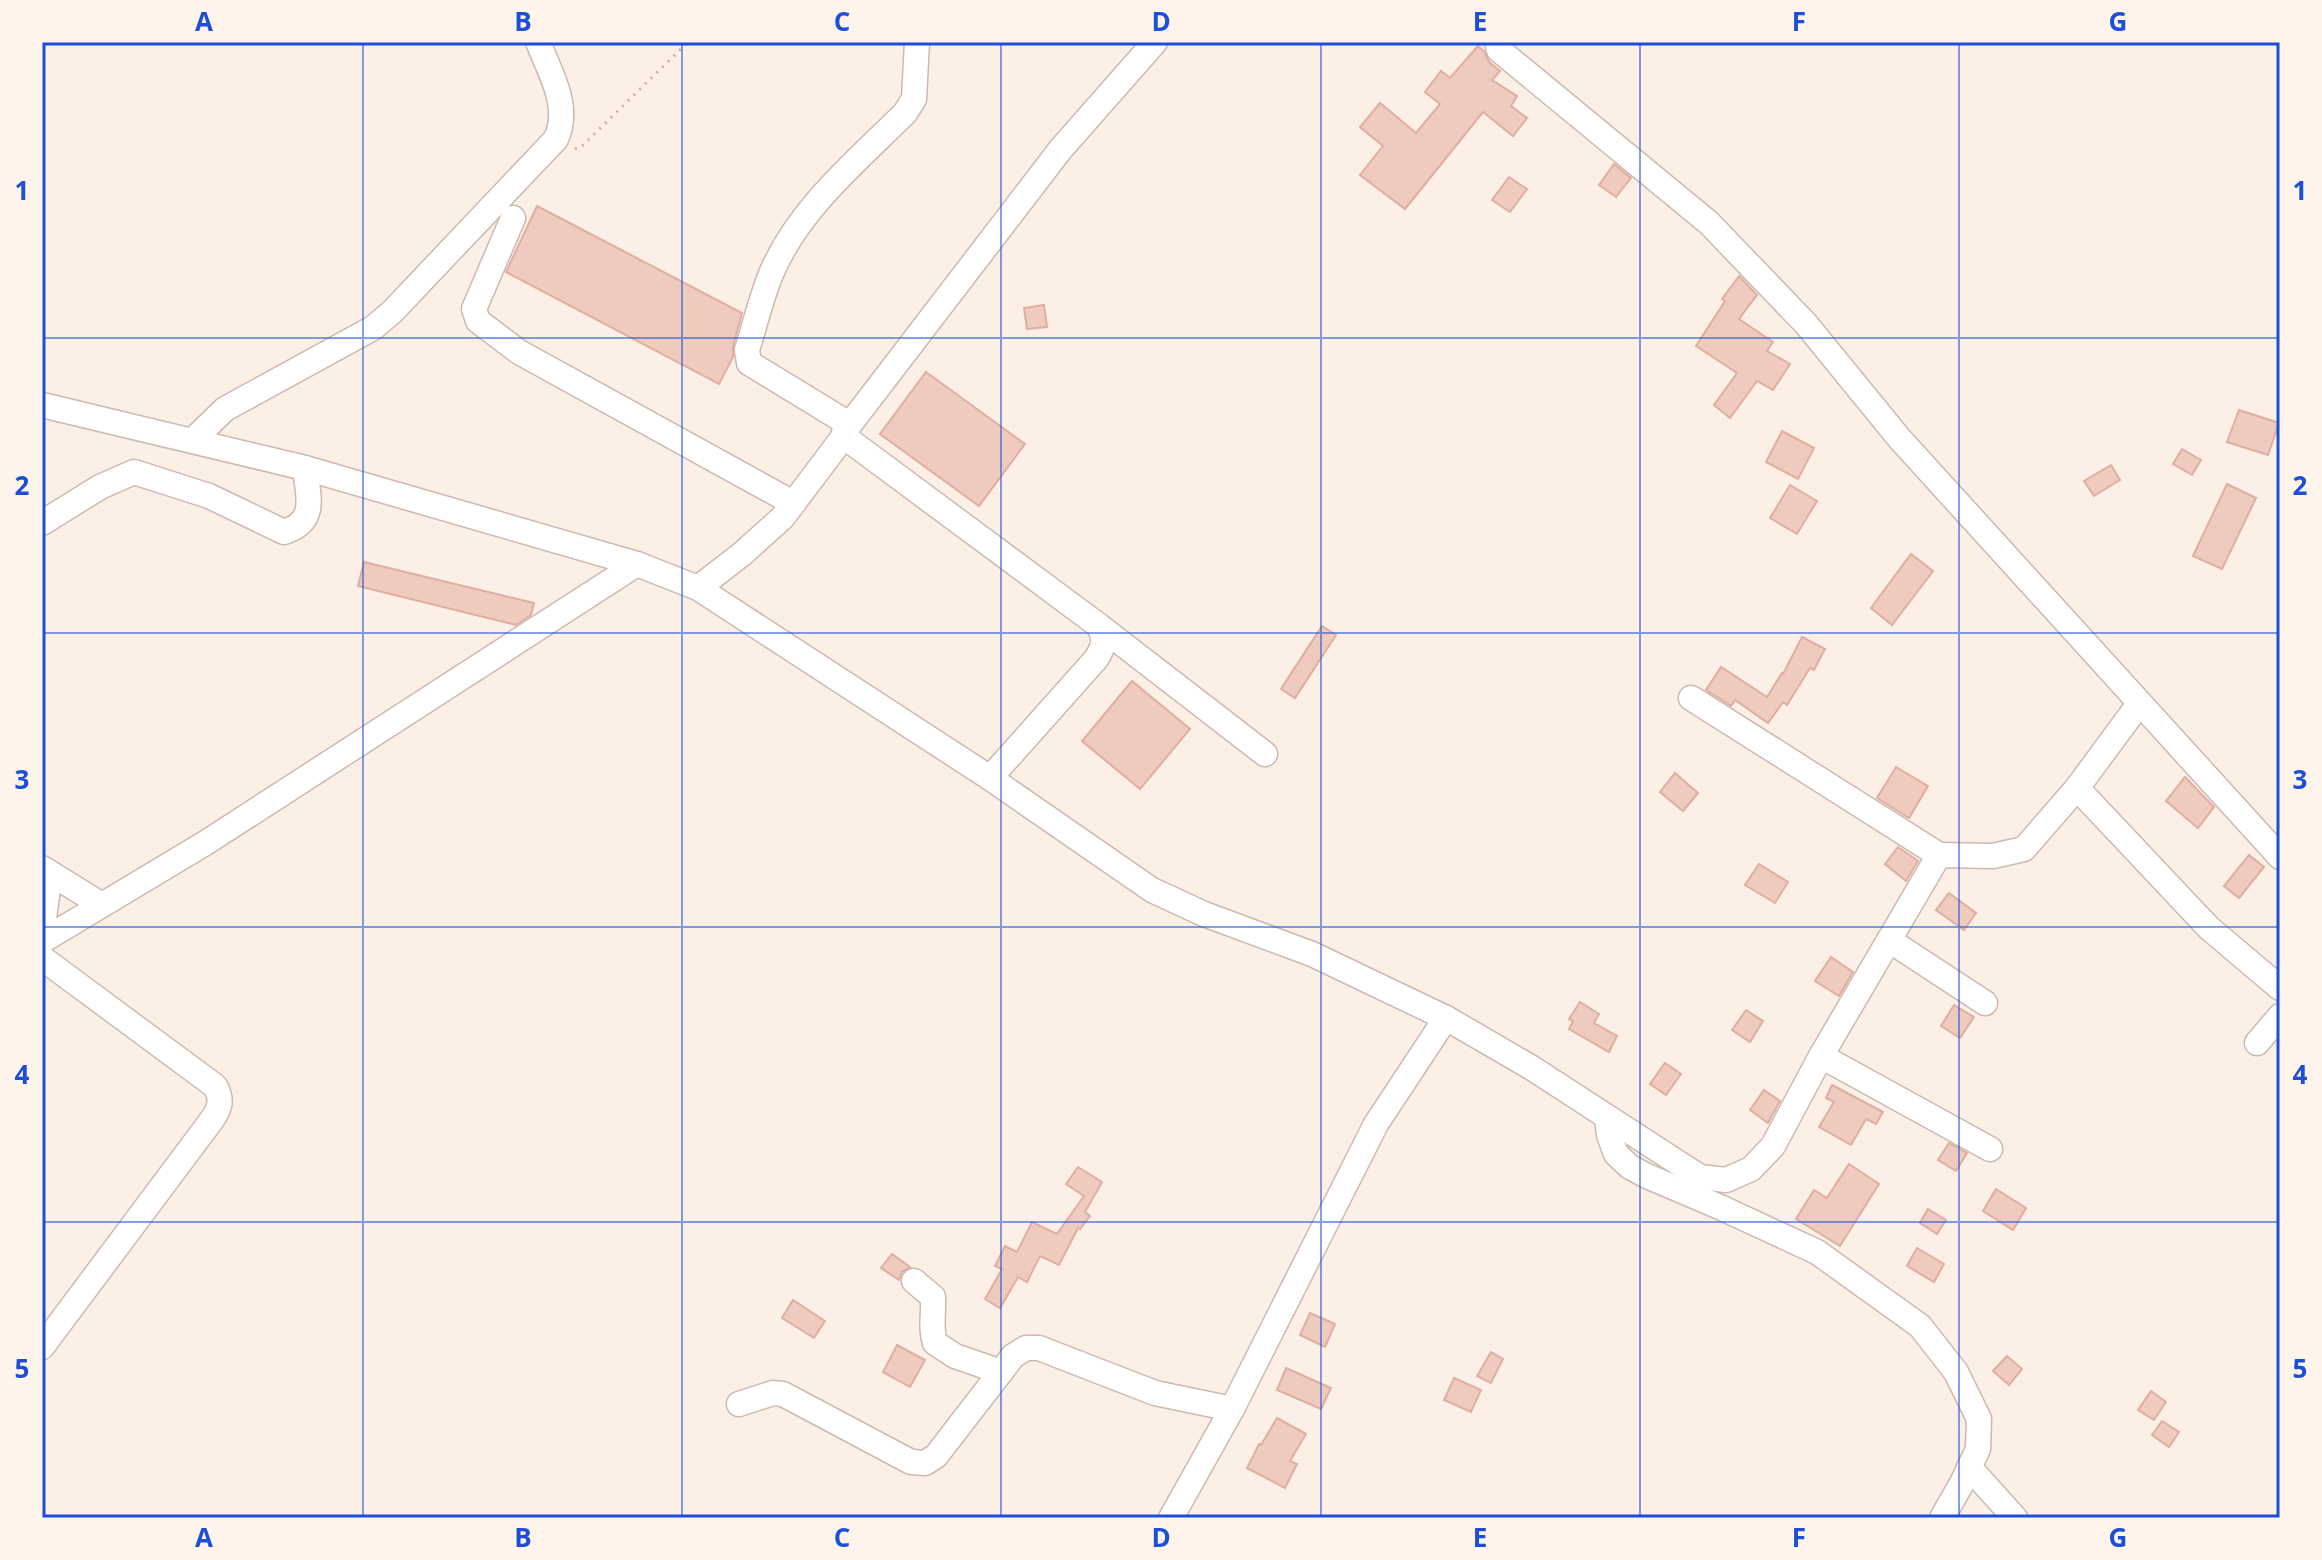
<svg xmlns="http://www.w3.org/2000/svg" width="2322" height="1560" viewBox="0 0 2322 1560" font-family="'Open Sans',sans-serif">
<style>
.building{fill:#efcabf;stroke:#e0aea1;stroke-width:2}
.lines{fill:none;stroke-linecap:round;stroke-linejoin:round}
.minor-casing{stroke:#ceb8b0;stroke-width:27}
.path{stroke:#d4ada2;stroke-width:3;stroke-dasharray:2 6;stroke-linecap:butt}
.minor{stroke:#fff;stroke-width:24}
.grid{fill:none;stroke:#1d4ed8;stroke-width:2;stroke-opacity:0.55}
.neatline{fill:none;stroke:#1d4ed8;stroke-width:3}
.grid-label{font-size:26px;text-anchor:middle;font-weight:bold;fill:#1d4ed8}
</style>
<rect width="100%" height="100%" fill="#fbefe6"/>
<g class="building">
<path d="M1478 46 1484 51 1489 62 1500 71 1492 80 1517 96 1511 106 1527 118 1513 136 1483 112 1405 209 1360 175 1383 146 1360 127 1380 103 1416 133 1440 104 1425 92 1441 71 1450 78Z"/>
<path d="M1614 164 1631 178 1616 197 1599 185Z"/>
<path d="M1509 177 1527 189 1510 212 1492 200Z"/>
<path d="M537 206 742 313 733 346V357L719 384 506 272Z"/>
<path d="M1739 276 1757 295 1739 319 1773 342 1767 351 1790 364 1773 390 1757 381 1730 418 1714 405 1737 373 1696 346 1725 301 1722 299Z"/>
<path d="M1044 305 1047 327 1027 329 1024 308Z"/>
<path d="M926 372 1025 444 979 506 880 434Z"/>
<path d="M2239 410 2279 423 2268 455 2227 442Z"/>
<path d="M1782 431 1814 448 1798 479 1766 462Z"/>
<path d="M2182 449 2201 460 2192 475 2173 464Z"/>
<path d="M2111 465 2120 480 2094 496 2084 481Z"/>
<path d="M2227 484 2256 498 2222 569 2193 556Z"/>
<path d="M1790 485 1817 501 1797 534 1770 518Z"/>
<path d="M1911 554 1933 571 1892 625 1871 608Z"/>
<path d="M364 562 534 603 531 615 516 625 358 586Z"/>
<path d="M1322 626 1336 635 1295 698 1281 689Z"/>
<path d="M1802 637 1825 649 1814 670 1810 668 1787 705 1783 702 1768 723 1735 700 1731 706 1706 690 1721 667 1767 697 1782 673 1783 674Z"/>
<path d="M1132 681 1190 729 1140 789 1082 741Z"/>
<path d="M1896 767 1928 786 1909 818 1877 798Z"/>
<path d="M1675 773 1698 793 1683 811 1660 792Z"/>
<path d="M2185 777 2214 807 2198 828 2166 801Z"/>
<path d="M1898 847 1918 861 1906 881 1885 864Z"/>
<path d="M2249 855 2264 867 2239 898 2224 886Z"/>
<path d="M1759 864 1788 882 1775 903 1745 885Z"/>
<path d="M1949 893 1976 913 1964 930 1936 910Z"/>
<path d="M1831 957 1853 972 1839 996 1815 981Z"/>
<path d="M1580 1002 1599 1014 1594 1023 1617 1036 1609 1052 1569 1029 1573 1021 1569 1019Z"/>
<path d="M1954 1005 1974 1017 1960 1038 1941 1026Z"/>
<path d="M1746 1010 1763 1021 1750 1042 1732 1030Z"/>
<path d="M1665 1063 1681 1074 1666 1095 1650 1084Z"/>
<path d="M1832 1085 1883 1112 1876 1124 1866 1119 1851 1145 1819 1127 1834 1102 1826 1098Z"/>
<path d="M1764 1090 1780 1101 1768 1123 1750 1110Z"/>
<path d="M1949 1143 1967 1153 1956 1171 1938 1160Z"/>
<path d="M1849 1164 1879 1184 1840 1246 1796 1219 1814 1190 1827 1198Z"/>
<path d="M1078 1167 1102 1182 1085 1212 1090 1216 1080 1229 1078 1228 1059 1265 1040 1256 1027 1282 1018 1277 1000 1308 985 1299 1002 1269 995 1266 1005 1246 1017 1252 1032 1222 1057 1234 1084 1196 1066 1184Z"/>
<path d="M1996 1189 2026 1208 2013 1230 1983 1211Z"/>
<path d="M1928 1209 1946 1220 1937 1234 1920 1223Z"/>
<path d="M1917 1248 1944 1264 1934 1282 1907 1266Z"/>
<path d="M892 1254 910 1267 902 1272 899 1280 881 1268Z"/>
<path d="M793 1300 825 1321 814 1338 782 1318Z"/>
<path d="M1310 1313 1335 1324 1325 1347 1300 1335Z"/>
<path d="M897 1345 925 1360 910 1387 883 1372Z"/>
<path d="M1491 1352 1503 1359 1491 1383 1477 1376Z"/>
<path d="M2007 1356 2022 1369 2009 1385 1993 1371Z"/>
<path d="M1286 1368 1331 1388 1321 1409 1277 1390Z"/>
<path d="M1454 1378 1481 1390 1471 1412 1444 1400Z"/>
<path d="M2151 1391 2166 1402 2154 1420 2138 1410Z"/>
<path d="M1277 1418 1306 1434 1290 1461 1297 1464 1285 1488 1247 1468 1259 1444 1261 1445Z"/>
<path d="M2162 1421 2179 1432 2169 1447 2152 1435Z"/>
</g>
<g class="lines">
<g class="minor-casing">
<g id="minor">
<path d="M1497 42 1499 50 1709 223 1806 324 1899 438 2280 857"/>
<path d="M513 218 474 309 478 321 519 352 793 503"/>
<path d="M42 405 305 468 637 564 698 588 990 778 1152 890 1204 914 1312 954 1446 1018 1532 1068 1700 1177 1726 1180 1751 1169 1773 1146 1821 1056 1939 855 1993 856 2024 849 2077 788 2139 704"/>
<path d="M849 424 749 363 747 350C755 325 761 298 771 274 798 209 856 162 905 113L914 99 917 42"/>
<path d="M192 441 225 409 373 328 392 312 556 139C571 106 550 73 538 42"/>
<path d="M42 523 100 487 134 472 209 496 284 532C318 521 308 497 305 468"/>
<path d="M698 588 742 554 783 517 844 436"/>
<path d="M1098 625 1265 754"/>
<path d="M1691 698 1939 855"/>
<path d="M990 778 1096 659C1104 647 1106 638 1098 625L846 438 844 432 1060 150 1155 42"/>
<path d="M2077 788 2209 928 2280 988"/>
<path d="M42 868 102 905"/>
<path d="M42 934 50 873"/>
<path d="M1889 940 1985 1003"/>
<path d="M42 941 207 842 637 564"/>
<path d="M42 958 215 1086C223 1100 220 1109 211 1121L42 1347"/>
<path d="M2257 1043 2280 1016"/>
<path d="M1821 1056 1990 1149"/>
<path d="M1607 1118 1609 1135 1616 1154 1630 1167 1647 1176 1722 1208 1817 1252 1920 1326 1956 1372 1979 1419 1978 1449 1962 1483 1942 1518"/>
<path d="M914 1281 933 1297C934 1313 930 1328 935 1343L955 1356 1001 1372"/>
<path d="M739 1404 773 1393 783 1394 911 1462 925 1463 936 1456 1013 1356 1026 1348H1039L1155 1393 1232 1409"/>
<path d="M1969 1467 2015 1518"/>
<path d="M1171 1518 1232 1409 1376 1124 1446 1018"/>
</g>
</g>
<path class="path" d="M575 149 581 147 688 42"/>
<use href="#minor" class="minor"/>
</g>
<path class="grid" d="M363 42V1518M682 42V1518M1001 42V1518M1321 42V1518M1640 42V1518M1959 42V1518M42 338H2280M42 633H2280M42 927H2280M42 1222H2280"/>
<rect width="2322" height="1560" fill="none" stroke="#fef4ec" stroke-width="88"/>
<rect x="44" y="44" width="2234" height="1472" class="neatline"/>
<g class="grid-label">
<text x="204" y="31">A</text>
<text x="523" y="31">B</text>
<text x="842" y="31">C</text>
<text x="1161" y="31">D</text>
<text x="1480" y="31">E</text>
<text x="1799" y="31">F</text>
<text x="2118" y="31">G</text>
<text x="22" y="200">1</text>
<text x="2300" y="200">1</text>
<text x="22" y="495">2</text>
<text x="2300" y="495">2</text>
<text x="22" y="789">3</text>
<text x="2300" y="789">3</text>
<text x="22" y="1084">4</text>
<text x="2300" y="1084">4</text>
<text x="22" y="1378">5</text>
<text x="2300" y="1378">5</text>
<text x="204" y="1547">A</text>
<text x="523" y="1547">B</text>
<text x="842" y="1547">C</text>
<text x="1161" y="1547">D</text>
<text x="1480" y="1547">E</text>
<text x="1799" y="1547">F</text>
<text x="2118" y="1547">G</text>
</g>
</svg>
